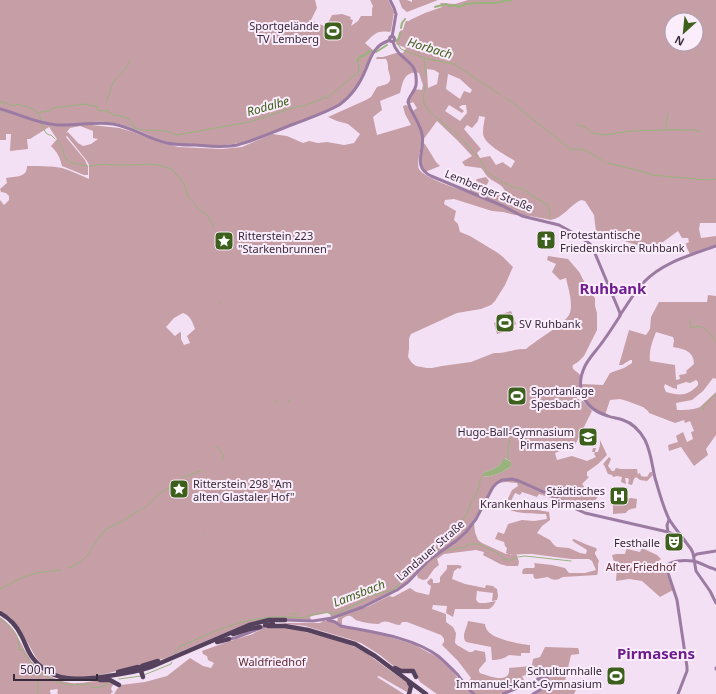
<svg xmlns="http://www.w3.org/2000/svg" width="716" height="694" viewBox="0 0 716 694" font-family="'Noto Sans',sans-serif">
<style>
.green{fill:#c59ea6;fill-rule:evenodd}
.water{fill:#98b47c}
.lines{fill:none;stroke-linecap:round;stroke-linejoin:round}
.stream{stroke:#98b47c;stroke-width:1}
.canal{stroke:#98b47c;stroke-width:2}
.secondary{stroke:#9b7ba2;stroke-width:3}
.highway{stroke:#56415d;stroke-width:4.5}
.highway-bridge{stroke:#56415d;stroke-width:4.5}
.labels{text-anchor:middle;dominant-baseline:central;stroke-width:4;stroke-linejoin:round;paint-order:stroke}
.poi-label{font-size:11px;fill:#372a3b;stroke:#fbedfb;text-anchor:end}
.street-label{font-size:11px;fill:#372a3b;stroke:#fbedfb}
.park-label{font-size:11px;fill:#5b2c34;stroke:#fbedfb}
.water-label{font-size:12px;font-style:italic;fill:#3d601c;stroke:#fbedfb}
.district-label{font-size:15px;font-weight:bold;fill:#6d1d90;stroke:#fbedfb}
</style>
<rect width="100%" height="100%" fill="#f4e0f5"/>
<g class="green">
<path d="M0 0H315L317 8 311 20 326 27 332 15 342 14 351 17 350 19 353 20 351 26 358 21 361 16H372V9L373 6 370 0H388L394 12 391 31 389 32C376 30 374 35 365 43L373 50C366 65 362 82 351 94 336 110 312 116 292 124 270 132 249 143 225 145 215 146 205 145 195 145 186 144 177 144 168 142 156 139 145 133 134 129 121 123 106 121 92 122V125L119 128 130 131 157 141 178 147 222 149 242 147 272 134 287 136 303 143 309 141 318 143 327 142 344 145 354 143 360 134 348 124 337 121 328 117 366 100 371 97 377 87C383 85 392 85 390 76 389 72 389 73 388 69 388 65 388 63 386 59H376L377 57H383L396 53H403L406 48 396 44 400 31 403 30 405 23 406 21H409L410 20 425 13 442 7 440 3 455 4 468 0H716V223H700L699 229 701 238 716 236V245L690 254 685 244 689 242 688 238H682L678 231 652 250 596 232 594 215 585 201 581 200C570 205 563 218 551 220L530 216 515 215 503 212 492 211 454 199 445 200 444 204 456 211 454 220 458 224 460 232 470 236 498 253 503 257 513 267 512 269 505 285 495 301 491 305 481 309 457 313 411 334 410 336 409 339V349L408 357 412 363 416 366 427 368H432L442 366 471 362 494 353C505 354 515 348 526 349 534 342 565 323 569 315 574 305 568 288 566 278L560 280 552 272 556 264 547 260 548 256 568 259 580 273C581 277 592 295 595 298V306L597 313V330L584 356 578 362 573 365C571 370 577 371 580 375V392L577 393V399H579L580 402 583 401 592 411 575 445 555 453 557 460 572 456 587 461 596 457 594 454 595 452H592L593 448H596L595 452H598L600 445V440L607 455 598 464 587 472V476L589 477 582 484 591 496H598L597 498 586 510 551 498 539 494 537 497 522 492 520 495 515 493 509 505 517 508 532 509 549 512 550 520 542 526 537 533 550 540 554 545 557 547 569 548 580 553 586 554 587 550 574 542 572 540 574 539 585 544 596 548 597 550 595 552V554L599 561C597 565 599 570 597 575L563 577C558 580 553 581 548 577L536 579 534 578 533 574H523L522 573 523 569 526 568H534L535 566 534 563 552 565 565 568 569 573H585L596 570 592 561 589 559H571L532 554H524L510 555 506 553 507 548 505 546 504 542 495 539 498 532 504 534 508 524 522 520 534 521 547 519 546 514C534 514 513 514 504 507L512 490 518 486 517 483 506 482 498 483 492 488 472 523H474L475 532 478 540 482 543 506 554 517 555 519 562 518 566H507L500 564 483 555 484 552 476 550 444 554 437 559 439 565 434 569 427 579 423 580 418 578 417 575 428 562 427 560C419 568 412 577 403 584 384 599 359 608 337 615L331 617 330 614 327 613 312 616 310 617 311 620H308L292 619H268L249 623 166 658 105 674 80 678H70L59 675 50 671 41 664 35 656 20 629 11 618 0 610V200L4 205 9 200V196L6 193 1 192 0 189 7 183 6 178C16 176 27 178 27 166 39 166 51 166 62 168 72 171 80 175 89 179V165L87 161 67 136 66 137 85 160 88 167V175H84L62 166C60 157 57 152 51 146L57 139 49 127 30 139H27L28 149 10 151 11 134H6V140H0V110L31 120V119L0 108ZM672 20H696V44H672ZM427 69 434 70 439 73 437 84 428 88ZM416 72 419 73 423 85 422 90 415 89C412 94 408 98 409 104L413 102 417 108 413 111 422 132 423 140 437 121 458 141 472 156 462 162 465 166 481 168C484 171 486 176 489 178 495 183 501 183 505 191L501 194 486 186 489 181 486 177 477 179 475 182 481 186 480 189 471 187 469 193C458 189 424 178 419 169 416 162 422 147 422 138 421 128 414 117 409 107L406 105 403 106 405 114 411 125 377 135 373 117 382 110 380 101 400 93C403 82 403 74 416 72ZM448 74 460 79 472 90 470 93 464 91 460 99 446 89ZM449 105 462 113 464 111 459 107 462 105H466L467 113 460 121 445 111ZM479 116 485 117C484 122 483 128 483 133 483 144 506 155 515 161L511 168 505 164 503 162 496 165 490 156 480 158 477 153 481 149 464 129 467 125 472 128 478 121ZM80 126 93 131V138L98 139 91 144 83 146 78 143 68 132 66 133 70 128ZM183 313C190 315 193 323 195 329L187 336 190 343 184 345 181 339V333L180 332 175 336 166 327 174 318ZM505 458 511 462V466L509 468C502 472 491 478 483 476V473C493 469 499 468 505 458Z"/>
<path d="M399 0H407L412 2V0H438L407 12 402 8Z"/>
<path d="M423 143 425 144 436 162 440 166 425 172 421 164Z"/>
<path d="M708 295 716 296V379L713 378 703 391 692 400 676 403 677 410C685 410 693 410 700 407L716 392V435L706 449 708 455 694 466 681 447 669 451 668 445 678 442 676 436 683 432 687 442 693 439 691 432 694 431 690 421 685 423 684 420 675 423 649 413 648 411 643 407 627 401 620 399 610 400 605 415C591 408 582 400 582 384L603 385 610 373 624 368 632 363V360H630L622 365H619L629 330 646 335 650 329 651 317 659 302H707ZM656 332 673 337 674 340 673 347C684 349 694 351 694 364L686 371 687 373 685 374 679 375 680 379 676 380 675 365 650 361C649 350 652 342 656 332ZM696 380 698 382V385C688 396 680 396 666 392L664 387 665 384 673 388 677 389V385L686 382 690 383Z"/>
<path d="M511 311 516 324 513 326 514 329 497 334 494 323 501 320 499 315Z"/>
<path d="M609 457 611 459 608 466 612 471H614L616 468 621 469H637L638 475 639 473H640L641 476 645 477 646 476 647 477 650 472H652L653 475 647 481 640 480 636 477 634 479 632 485 628 484 629 480 628 478H625L626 484 621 482 622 477 617 476 613 477 612 475 608 474C606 471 606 467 603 464Z"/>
<path d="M623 496 626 499 631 498 637 499 636 508C631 509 628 509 626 513L613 514V504L619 505 621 498H622Z"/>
<path d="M642 548 657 555 661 559 656 563 658 566 663 565 673 590 660 597 642 581 629 579 616 581 617 567 613 559 612 555 616 554H625L626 550 627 549 640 552Z"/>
<path d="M447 565H458L462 566 460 569 458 568 454 571 452 579 465 584 485 588 486 585 493 586 494 587 497 589 498 596 497 600 492 601 493 593 477 591 476 600 479 603H486L496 601 493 606 489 609H455L453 617 446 613 447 606 433 605 432 609 446 614V622L453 627 456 633 455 643 457 645 469 652H472L475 650 485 652 486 661 479 669V671L480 673C489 676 511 685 509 668L531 666 532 665 533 659 540 657 545 647 578 648 579 651V654L571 655 564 685 577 688 574 694H535L551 685 550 678 545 676 537 679 535 673 522 676 526 684 500 694H475L465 684 469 681 471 678 458 661 442 645C445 641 445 639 441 635L407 622H402L400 625C392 625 386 618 379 624 373 624 365 623 359 621 352 620 352 611 342 619V625L337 622 338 618 342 616 369 606 389 596 393 597 410 588 416 592 429 595 431 586 428 584 427 582 431 578 433 580V583H438L440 582V577L447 569Z"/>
<path d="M0 617C22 631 22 660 46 674 55 679 67 684 78 683 87 683 97 679 106 681 109 681 114 684 117 686L114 685 112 686 111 689 113 692 111 693V694H58L57 692 58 691 57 689 50 690V692L51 694H0Z"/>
<path d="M323 621C332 620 333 622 339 626L383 635 406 642 415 645 437 657 454 673 466 689 473 694H437L420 682 417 677V673L402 670 396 668 380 655 361 643 349 639 305 626 279 623H320Z"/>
<path d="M468 621 485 624C485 626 486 628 487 630 492 639 520 644 530 645V653H521V656L509 655C504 659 498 660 492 660L491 647 466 642C461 636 467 628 468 621Z"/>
<path d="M265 628H291L335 640 351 645 366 653 409 684 407 692 379 676 377 677 404 694H114L117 689 121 685 145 682 167 676 190 658 203 666 211 668 214 663 208 660 207 656 203 654 202 651 224 643 253 634 254 633Z"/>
</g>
<path class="water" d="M504 458 511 462V466L509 468C502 472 491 478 483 476V473C492 469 500 468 504 458Z"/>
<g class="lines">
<g class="stream">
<path d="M396 41 401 49 408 52 427 59 454 64 501 95"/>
<path d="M424 58 426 76"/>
<path d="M425 85C425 91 422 97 424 103 427 111 446 126 453 131 462 139 470 148 477 156"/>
<path d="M505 97 570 149C573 150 576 149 580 149 589 151 597 157 604 162"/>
<path d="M107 100C110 94 111 87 114 81 119 74 127 70 130 61"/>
<path d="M0 102 2 101 3 104 6 102 11 106 13 105 15 106 17 104C24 106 33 108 38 113L41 112 50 111 53 108 85 104 98 107 97 109 100 111 104 110 105 111 107 110 108 112 112 113V115L122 116 129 119 135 128 143 130"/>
<path d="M106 102 107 101"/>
<path d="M39 114 41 120"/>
<path d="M41 124 46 133 49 135H51L55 139"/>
<path d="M577 125 585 127 592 133 605 135 630 131 666 130V124L668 114"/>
<path d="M145 130 167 131 177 135 249 122 299 106H304L322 99 323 97 327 98 357 73 359 71 358 61"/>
<path d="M667 130C672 129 676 130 680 130 690 131 691 128 701 132"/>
<path d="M57 141 62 147 65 158 69 161 72 163 88 166"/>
<path d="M479 158 487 172"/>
<path d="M608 163 641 171 652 175 707 180 716 179"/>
<path d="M114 165H134L149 164 158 165 172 169 184 184 188 197 193 202"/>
<path d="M90 166 106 164 112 165"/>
<path d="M488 173 492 175 494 177 499 179 502 182 515 188H521L526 191 532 196 548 205 550 214 549 218"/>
<path d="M194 204 201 211 207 215 214 227"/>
<path d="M221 240 224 241"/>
<path d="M219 302 220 303V304"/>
<path d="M690 319V322"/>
<path d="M690 323 691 328C700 324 705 328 711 335"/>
<path d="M712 336 716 342"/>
<path d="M275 401 277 404"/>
<path d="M289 401 290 399"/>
<path d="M288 402 289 401"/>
<path d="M703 410V407L716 394"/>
<path d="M217 447 220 449V451"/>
<path d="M220 452 224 456 222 460"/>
<path d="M508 460V446L510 439"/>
<path d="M182 478 200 471"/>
<path d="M471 502C476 497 480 486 480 479L483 476"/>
<path d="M142 509C149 506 153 499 159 494 164 490 170 487 175 484"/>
<path d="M205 534V533"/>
<path d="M91 549 101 535 106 529 121 522 140 510"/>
<path d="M447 550 465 547 469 544H479L499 554 504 559 508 560H511L516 558"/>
<path d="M518 557 525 556 571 561"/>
<path d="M67 568C77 566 85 559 91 551"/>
<path d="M0 589C13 582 27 574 42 572 48 571 55 571 61 570"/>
<path d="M290 614H295L297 613"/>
<path d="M0 619C7 623 16 631 18 639 19 643 19 646 19 650L22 649C32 669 51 684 74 685 78 685 83 684 87 684 89 684 90 685 92 687 98 689 105 686 110 682"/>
<path d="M175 654 179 647C207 635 234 621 264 618 278 616 291 617 305 618L307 616 327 612 331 614 337 613 365 600 369 596 392 590 406 579 424 559 446 544 453 538 456 529 465 517 471 503"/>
<path d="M144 675 171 664 172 662"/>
<path d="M119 679 141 676"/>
<path d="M38 694V679L40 673"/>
</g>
<g class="canal">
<path d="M478 3H495L512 0"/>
<path d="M435 7 446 4 449 6 455 5 458 7 466 4 476 3"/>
<path d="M401 28 402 23 405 19"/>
<path d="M396 41 399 38 400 33"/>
<path d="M376 52 387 45"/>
<path d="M358 61V59L361 56H364L368 52 372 51"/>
</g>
<g class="secondary">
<path d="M390 0 394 8 396 14 392 37"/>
<circle cx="392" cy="39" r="2.5"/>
<path d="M393 42C399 63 419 58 416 85 415 92 409 95 408 102 411 113 420 123 422 134 426 150 411 166 431 176L503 206 522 216 559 225 579 236 590 244 594 251 620 313V316C614 325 608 335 601 344 596 351 589 358 585 366 574 389 584 409 608 416 612 418 618 418 623 420 632 423 640 431 645 440 651 452 652 465 655 478 659 491 663 507 669 519 673 526 680 534 685 541"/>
<path d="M0 109C19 114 38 124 58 125 77 126 95 121 113 124 132 127 148 139 167 143 176 145 185 145 195 145 209 146 223 148 237 145 257 140 275 131 294 124 309 118 325 113 339 105 352 96 360 84 366 69 369 62 371 54 377 48 380 44 385 42 390 40"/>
<path d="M620 315C628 304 634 292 644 282 663 262 691 255 716 246"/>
<path d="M668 532 667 525 669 520"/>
<path d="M694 556 697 554 716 551"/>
<path d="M712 568 716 570"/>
<path d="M285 620 313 621 332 618 363 607 397 590 408 582 429 560 456 541 466 532 476 519 493 487 497 483 502 480 512 479 519 481 555 497 576 509 585 513 668 532 675 535 685 541 691 549 693 553 696 571 710 591 716 603"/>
<path d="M328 620 335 622 341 626C371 632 413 637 438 656 445 662 452 669 458 675 463 682 467 689 474 694"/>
<path d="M229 639 235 638 266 626"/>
<path d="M716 669V668"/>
<path d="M503 694 542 678C546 677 549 678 549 682L547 686 533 694"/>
<path d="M678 694 687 671V667L677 600 666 567C670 560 685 560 693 561 699 562 706 566 711 568"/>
</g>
<g class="highway">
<path d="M0 613C9 618 16 625 21 635 25 642 27 650 32 657 52 684 79 680 108 676 123 674 137 672 151 667L249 625 269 620H285"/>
<path d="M268 626H285L308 630 355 644 375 656 426 694"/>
<path d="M233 634 249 629 260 627"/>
<path d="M217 642 229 639"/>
<path d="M395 668 401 671H413L416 677"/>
<path d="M118 672 138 667 140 668 142 666 158 661"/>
<path d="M100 680H110L119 685"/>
<path d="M409 694 411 686 409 683"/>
</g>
<g class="highway-bridge">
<path d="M265 625 273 624"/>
<path d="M140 668 143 677"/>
</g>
</g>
<defs>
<g id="stadium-square" transform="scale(1)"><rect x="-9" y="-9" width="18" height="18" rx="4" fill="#3d601c" stroke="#fbedfb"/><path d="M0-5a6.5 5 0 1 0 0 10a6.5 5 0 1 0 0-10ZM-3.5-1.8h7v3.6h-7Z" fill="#fff"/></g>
<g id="church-square" transform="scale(1)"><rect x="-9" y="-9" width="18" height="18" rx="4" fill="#3d601c" stroke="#fbedfb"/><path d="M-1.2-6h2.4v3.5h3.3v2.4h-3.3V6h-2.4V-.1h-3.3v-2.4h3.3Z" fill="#fff"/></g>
<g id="sight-square" transform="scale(1)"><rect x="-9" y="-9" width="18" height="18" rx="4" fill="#3d601c" stroke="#fbedfb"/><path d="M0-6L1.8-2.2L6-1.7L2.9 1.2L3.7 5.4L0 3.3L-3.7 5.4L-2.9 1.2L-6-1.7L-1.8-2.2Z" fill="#fff"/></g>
<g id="school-square" transform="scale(1)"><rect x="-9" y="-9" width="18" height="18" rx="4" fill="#3d601c" stroke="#fbedfb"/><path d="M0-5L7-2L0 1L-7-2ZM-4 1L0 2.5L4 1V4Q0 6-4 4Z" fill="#fff"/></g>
<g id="hospital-square" transform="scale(1)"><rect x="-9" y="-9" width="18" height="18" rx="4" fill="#3d601c" stroke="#fbedfb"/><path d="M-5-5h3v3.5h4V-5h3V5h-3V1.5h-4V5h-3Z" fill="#fff"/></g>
<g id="theatre-square" transform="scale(1)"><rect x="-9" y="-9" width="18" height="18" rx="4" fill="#3d601c" stroke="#fbedfb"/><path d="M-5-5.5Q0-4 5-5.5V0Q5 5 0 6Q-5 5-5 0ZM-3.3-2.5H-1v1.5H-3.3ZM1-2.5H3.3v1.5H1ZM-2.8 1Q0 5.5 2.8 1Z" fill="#fff"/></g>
</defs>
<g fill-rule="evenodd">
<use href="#stadium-square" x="333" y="31"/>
<use href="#church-square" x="546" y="240"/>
<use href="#sight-square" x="224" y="241"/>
<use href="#stadium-square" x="505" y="323"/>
<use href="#stadium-square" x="517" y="396"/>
<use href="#school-square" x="588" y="437"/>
<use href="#sight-square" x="179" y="489"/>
<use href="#hospital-square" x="619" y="496"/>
<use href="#theatre-square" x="674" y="542"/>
<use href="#stadium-square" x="616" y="676"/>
</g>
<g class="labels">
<g class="poi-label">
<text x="319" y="25">Sportgelände<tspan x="319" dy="13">TV Lemberg</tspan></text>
<text x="560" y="234" text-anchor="start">Protestantische<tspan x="560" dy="13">Friedenskirche Ruhbank</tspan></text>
<text x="238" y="235" text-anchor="start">Ritterstein 223<tspan x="238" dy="13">"Starkenbrunnen"</tspan></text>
<text x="519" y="323" text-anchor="start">SV Ruhbank</text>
<text x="531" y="390" text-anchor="start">Sportanlage<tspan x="531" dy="13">Spesbach</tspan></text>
<text x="574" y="431">Hugo-Ball-Gymnasium<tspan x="574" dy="13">Pirmasens</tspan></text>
<text x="193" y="483" text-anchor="start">Ritterstein 298 "Am<tspan x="193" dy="13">alten Glastaler Hof"</tspan></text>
<text x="605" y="490">Städtisches<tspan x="605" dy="13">Krankenhaus Pirmasens</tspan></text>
<text x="660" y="542">Festhalle</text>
<text x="602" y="670">Schulturnhalle<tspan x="602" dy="13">Immanuel-Kant-Gymnasium</tspan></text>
</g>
<g class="street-label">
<text transform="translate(489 190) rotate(22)">Lemberger Straße</text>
<text transform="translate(430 550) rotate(-41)">Landauer Straße</text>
</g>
<g class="park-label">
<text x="641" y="566">Alter Friedhof</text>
<text x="272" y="661">Waldfriedhof</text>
</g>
<g class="water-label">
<text transform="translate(430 48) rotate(17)">Horbach</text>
<text transform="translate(268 106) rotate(-16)">Rodalbe</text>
<text transform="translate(359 593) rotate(-21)">Lamsbach</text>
</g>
<g class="district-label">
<text x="613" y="288">Ruhbank</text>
<text x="656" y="653">Pirmasens</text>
</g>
</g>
<g transform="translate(684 32) rotate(207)"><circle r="19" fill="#fbedfb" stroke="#ad9fae"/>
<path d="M0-3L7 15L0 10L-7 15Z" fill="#3d601c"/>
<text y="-6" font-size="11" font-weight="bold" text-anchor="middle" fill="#372a3b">N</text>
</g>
<path d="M14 674v6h83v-6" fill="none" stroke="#372a3b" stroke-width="2"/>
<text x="20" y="674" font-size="12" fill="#372a3b" stroke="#fbedfb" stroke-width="3" paint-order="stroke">500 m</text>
</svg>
